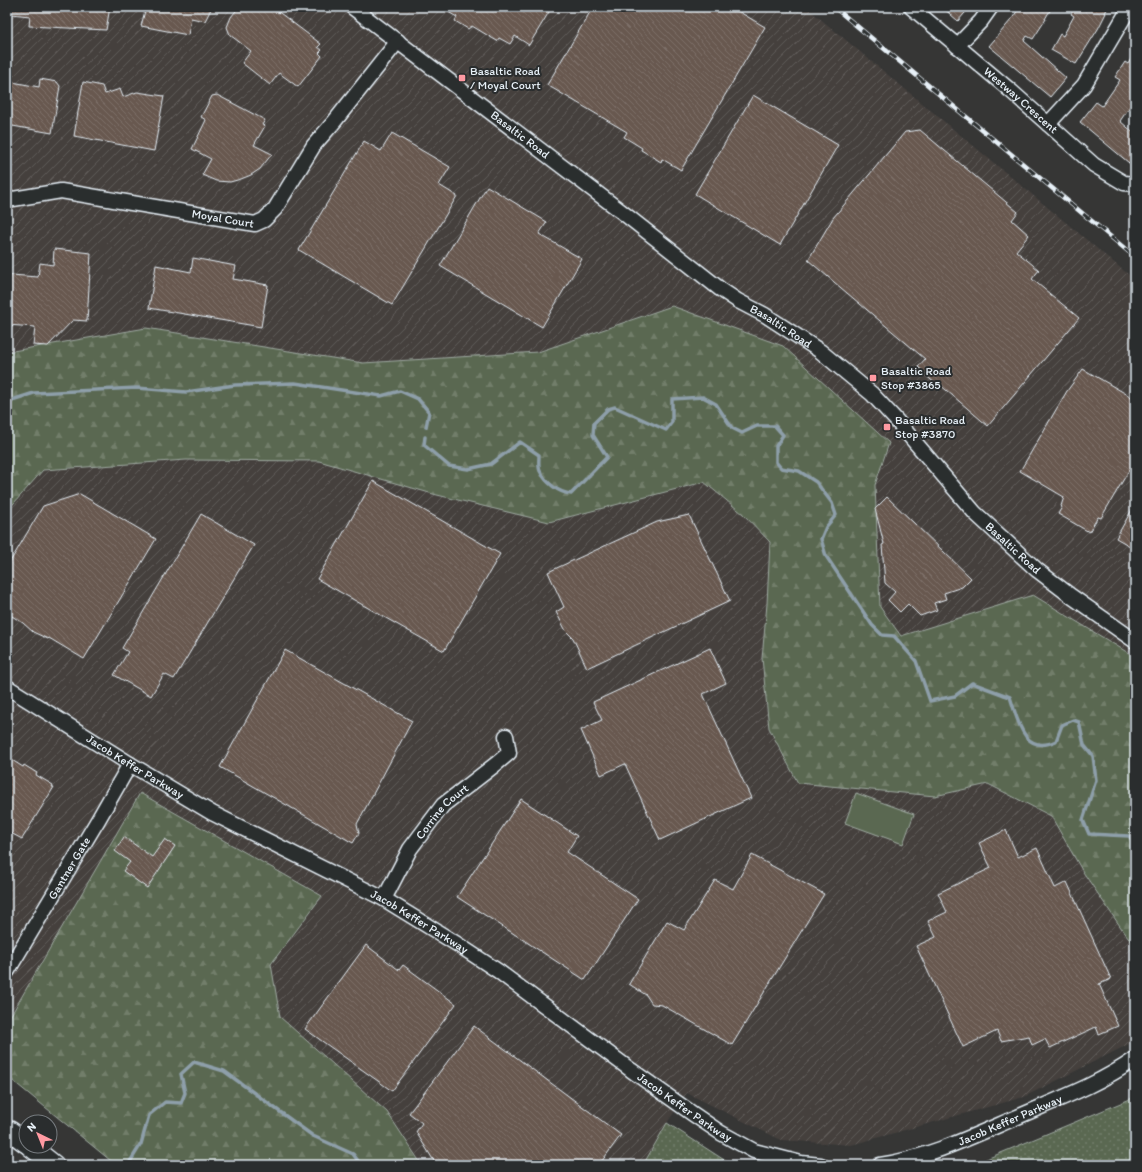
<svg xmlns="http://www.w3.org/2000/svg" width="1142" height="1172" viewBox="0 0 1142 1172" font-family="Itim,sans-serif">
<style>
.industrial{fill:url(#industrial-furrows)}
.green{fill:#5a6851;stroke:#a1aca4}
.forest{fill:url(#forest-firs);stroke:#a1aca4}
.park{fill:url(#park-dots);stroke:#a1aca4}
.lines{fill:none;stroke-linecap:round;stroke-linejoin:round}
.stream{stroke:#8e9faa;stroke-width:3.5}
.building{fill:url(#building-back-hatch);stroke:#e8f1f8}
.street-casing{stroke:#e8f1f8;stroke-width:17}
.secondary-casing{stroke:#e8f1f8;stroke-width:22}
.street{stroke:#2a2d2e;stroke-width:14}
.secondary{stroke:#2a2d2e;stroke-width:19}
.rail-casing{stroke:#e8f1f8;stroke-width:4.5}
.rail{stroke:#2a2d2e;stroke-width:3;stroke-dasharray:9;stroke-linecap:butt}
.poi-dot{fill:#ff9aa2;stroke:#2a2d2e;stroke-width:1.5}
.labels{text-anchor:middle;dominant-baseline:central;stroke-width:4;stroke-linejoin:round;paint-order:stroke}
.poi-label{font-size:12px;fill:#e8f1f8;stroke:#2a2d2e;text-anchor:start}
.street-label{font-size:12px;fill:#e8f1f8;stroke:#2a2d2e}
</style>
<defs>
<pattern id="industrial-furrows" width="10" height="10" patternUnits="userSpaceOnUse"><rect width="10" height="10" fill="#45403d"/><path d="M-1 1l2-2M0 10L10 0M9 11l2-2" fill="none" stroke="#605c5a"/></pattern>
<pattern id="forest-firs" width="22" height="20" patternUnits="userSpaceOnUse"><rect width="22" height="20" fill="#5a6851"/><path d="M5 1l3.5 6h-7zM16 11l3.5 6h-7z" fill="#727e6b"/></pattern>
<pattern id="park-dots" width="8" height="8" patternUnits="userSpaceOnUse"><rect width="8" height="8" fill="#5a6851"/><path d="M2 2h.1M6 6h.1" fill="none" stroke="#727e6b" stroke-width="1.8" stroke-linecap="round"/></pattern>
<pattern id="building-back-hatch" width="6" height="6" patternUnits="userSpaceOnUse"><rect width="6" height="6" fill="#67584f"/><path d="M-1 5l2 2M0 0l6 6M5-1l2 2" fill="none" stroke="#7d7069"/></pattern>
</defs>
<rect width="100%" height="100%" fill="#363635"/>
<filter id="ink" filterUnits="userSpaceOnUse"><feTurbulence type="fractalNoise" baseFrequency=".025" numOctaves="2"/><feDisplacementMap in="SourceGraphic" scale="8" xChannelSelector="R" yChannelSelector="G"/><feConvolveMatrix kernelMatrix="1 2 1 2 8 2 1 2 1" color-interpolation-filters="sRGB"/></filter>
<g filter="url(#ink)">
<g class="industrial">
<path d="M7 7H806L1135 280V657L1033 595 901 636 880 607 875 485 889 443 672 306 538 352 363 363 146 328 7 352Z"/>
<path d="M186 460 319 461 433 494 549 522 704 482 743 514 770 542 767 604 762 658 769 728 798 783 935 796 987 784 1051 816 1083 872 1122 929 1135 946V1041L1024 1097 851 1145 781 1140 687 1093 667 1123 643 1165H422L387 1112 280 1017 271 964 322 896 140 793 7 1022V511L43 470Z"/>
</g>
<path class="green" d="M856 793 914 814 903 844 845 823Z"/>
<g class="forest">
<path d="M672 306 783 346 889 443 875 485 880 607 901 636 1033 595 1135 657V946L1122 929 1083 872 1051 816 988 784 935 796 798 783 769 728 762 658 767 604 770 542 743 514 704 482 549 522 433 494 319 461 186 460 43 470 7 511V352L146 328 363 363 538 352Z"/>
<path d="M140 793 322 896 271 964 280 1017 387 1112 422 1165H116L7 1076V1022Z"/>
</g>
<g class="park">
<path d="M1135 1097V1165H972Z"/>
<path d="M667 1123 732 1165H643Z"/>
</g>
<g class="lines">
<g class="stream">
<path d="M7 406 12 400 34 393 137 388 186 392 235 385 295 383 381 396 400 391 418 399 429 412 426 427"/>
<path d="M425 437 424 445 449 466 468 469 491 464 520 442 539 455C539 460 538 467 540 471 546 483 559 493 571 494L607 457 593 435 594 423 608 409 615 407 666 430 672 422V399L703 397 716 404 732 428 742 433 757 426H775L783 435 776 446V462L781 468 799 471 816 482 832 503 836 515 826 527 821 539 826 556 872 625 882 635 894 636 916 661 930 701 955 696 972 683 1010 697C1018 720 1023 756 1056 741L1062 725 1073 720 1079 722 1084 745 1093 756 1096 780 1083 820 1089 834 1129 836 1135 844"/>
<path d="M1135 880 1132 884 1135 889"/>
<path d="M128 1165 141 1144 149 1115 165 1102 181 1103 185 1093 181 1074 194 1062 224 1071 313 1136 353 1154 361 1165"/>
</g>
</g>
<g class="building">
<path d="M11 7H110L106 30 29 26 30 16 11 14Z"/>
<path d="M146 7H212L205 21 191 18 188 35 141 26Z"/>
<path d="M239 7H272L321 44 318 47 322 50 319 53 322 56 298 87 279 73 270 85 242 63 251 51 230 35 227 27 231 17Z"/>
<path d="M439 7H552L529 45 515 36 510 44 499 38 497 41 472 26 468 29 455 21 457 17Z"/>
<path d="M593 7H731L765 27 681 170 662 159 661 162 641 150 642 148 624 137 627 132 547 85Z"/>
<path d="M942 7H970L958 21Z"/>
<path d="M1020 7H1052L1045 19H1046L1033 39 1027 36 1024 41 1066 78 1050 97 989 46 1011 20Z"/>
<path d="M1075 7H1108L1105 13H1106L1098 29 1076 64 1051 50 1060 34 1063 36 1074 16 1071 14Z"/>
<path d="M1135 52V99L1120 121 1135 134V168L1080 122 1096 102 1102 106 1120 80 1115 77 1125 62 1128 64Z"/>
<path d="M40 79 57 82 60 86 52 133 7 125V81L39 87Z"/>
<path d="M83 82 102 86 105 94 120 89 123 97 137 92 164 96 154 151 74 136Z"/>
<path d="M217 95 265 120 262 125 265 126 254 145 272 154 260 169 251 175 241 179 230 182 216 181 202 175 211 159 192 149 206 120 201 117 212 96Z"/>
<path d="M753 95 838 145 780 245 695 194Z"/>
<path d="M920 130 1018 212 1012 220 1029 235 1016 251 1039 270 1032 279 1079 318 988 426 939 384 937 385 924 374 925 373 918 367 925 359 808 260 833 218 905 132Z"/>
<path d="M392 133 450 167 439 185 457 196 392 305 299 250 364 141 381 151Z"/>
<path d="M487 186 547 222 539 234 582 259 542 327 440 266Z"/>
<path d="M54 249 91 253 87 321 73 320 48 346 33 345 35 327 7 325V288L11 275 38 277 40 263 53 265Z"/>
<path d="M193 258 236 266 233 279 268 285 261 327 149 308 156 265 191 272Z"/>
<path d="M1083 369 1135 399V460L1101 518 1098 517 1089 532 1058 514 1062 507 1061 506 1064 497 1020 471 1067 391Z"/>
<path d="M373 481 500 554 444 651 317 579Z"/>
<path d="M80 494 156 539 84 659 49 638 48 639 33 632 23 623 7 613V567L43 506Z"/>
<path d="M887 497 971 578 962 587 944 593 946 599 934 603 937 610 920 616 908 604 900 612 888 600 895 592 885 583 882 545 884 544 875 509Z"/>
<path d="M1135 504V549L1116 538Z"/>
<path d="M201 514 254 545 174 679 164 674 151 696 114 675 128 652 122 648Z"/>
<path d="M689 515 730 601 587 668 573 638 566 631 556 612 564 607 548 572 657 522Z"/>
<path d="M710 648 726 683 703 694 751 798 660 840 625 764 601 775 581 730 602 720 593 702Z"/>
<path d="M285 650 412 721 357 824 359 833 353 843 220 767Z"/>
<path d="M7 757 23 767 24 765 37 773 36 775 53 785 52 787H54L22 839 7 831Z"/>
<path d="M521 799 577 836 567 852 638 899 585 980 457 897Z"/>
<path d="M1006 830 1018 857 1037 848 1055 888 1067 882 1111 979 1099 984 1118 1026 1099 1034 1096 1027 1050 1048 1045 1039 1032 1045 1029 1036 1001 1041 997 1031 963 1047 916 946 936 937 928 921 947 912 938 893 991 868 979 843Z"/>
<path d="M124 837 152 857 165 839 175 846 147 888 123 871 130 862 115 851Z"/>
<path d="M752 855 824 894 732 1045 662 1005 652 1004 646 995 629 984 667 921 684 930 715 880 733 889Z"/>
<path d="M366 945 399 970 403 965 456 1004 392 1091 305 1029Z"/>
<path d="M474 1026 621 1135 599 1165H439L434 1161 416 1132 422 1123 409 1113Z"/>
</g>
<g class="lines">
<g class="street-casing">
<g id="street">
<path id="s1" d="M352 7 622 212 720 289 738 301 765 315 820 351 872 394 897 421 975 513 1037 570 1071 596 1135 641"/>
<path id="s2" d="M911 7 1011 91 1094 165 1124 183 1135 184"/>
<path d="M957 46 981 21 991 7"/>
<path d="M1048 124 1084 85 1130 7"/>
<path id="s3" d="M7 200 61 191 255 224 264 220 275 209 314 145 334 122 398 41"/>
<path id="s4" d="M7 687 130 764 212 813 384 899 457 944 498 971 631 1070 693 1114 721 1133 754 1151 801 1163 821 1165"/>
<path id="s5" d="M384 899 410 849 443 805 496 764 509 753 506 736"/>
<path id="s6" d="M7 972 98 820 130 764"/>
<path id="s7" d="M880 1165C927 1158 971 1137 1015 1118 1056 1100 1098 1085 1135 1059"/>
</g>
</g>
<g class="secondary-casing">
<g id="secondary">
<path d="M7 1131H10L26 1143"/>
<path d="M30 1146 54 1165"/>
</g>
</g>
<use href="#street" class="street"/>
<use href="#secondary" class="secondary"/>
<g class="rail-casing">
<path id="rail" d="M834 7 1135 257"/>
</g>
<use href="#rail" class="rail"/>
</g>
</g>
<g class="poi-dot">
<rect x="458" y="74" width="8" height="8" rx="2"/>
<rect x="869" y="374" width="8" height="8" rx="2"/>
<rect x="883" y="423" width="8" height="8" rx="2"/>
</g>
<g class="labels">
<g class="poi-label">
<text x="470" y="71">Basaltic Road<tspan x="470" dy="14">/ Moyal Court</tspan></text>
<text x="881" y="371">Basaltic Road<tspan x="881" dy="14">Stop #3865</tspan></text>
<text x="895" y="420">Basaltic Road<tspan x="895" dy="14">Stop #3870</tspan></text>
</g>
<g class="street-label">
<text stroke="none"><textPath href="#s2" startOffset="144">Westway Crescent</textPath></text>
<text stroke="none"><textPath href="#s1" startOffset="211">Basaltic Road</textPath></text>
<text stroke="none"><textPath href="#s3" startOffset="219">Moyal Court</textPath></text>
<text stroke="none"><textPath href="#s1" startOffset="535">Basaltic Road</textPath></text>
<text stroke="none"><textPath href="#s1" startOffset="858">Basaltic Road</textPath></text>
<text stroke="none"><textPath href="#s4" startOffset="151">Jacob Keffer Parkway</textPath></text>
<text stroke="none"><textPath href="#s5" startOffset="106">Corrine Court</textPath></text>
<text stroke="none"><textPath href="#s6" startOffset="121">Gantner Gate</textPath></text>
<text stroke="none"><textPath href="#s4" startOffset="475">Jacob Keffer Parkway</textPath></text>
<text stroke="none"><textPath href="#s4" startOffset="799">Jacob Keffer Parkway</textPath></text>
<text stroke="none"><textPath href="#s7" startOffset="138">Jacob Keffer Parkway</textPath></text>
</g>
</g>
<rect width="1142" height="1172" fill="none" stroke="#2a2d2e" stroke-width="24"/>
<rect x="12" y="12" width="1118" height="1148" fill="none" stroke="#e8f1f8" stroke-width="1.5" filter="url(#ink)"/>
<g transform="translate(38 1134) rotate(317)"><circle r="19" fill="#2a2d2e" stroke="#767b7f"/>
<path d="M0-3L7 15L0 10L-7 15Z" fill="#ff9aa2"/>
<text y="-6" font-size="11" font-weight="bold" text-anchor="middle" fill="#e8f1f8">N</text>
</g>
</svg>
